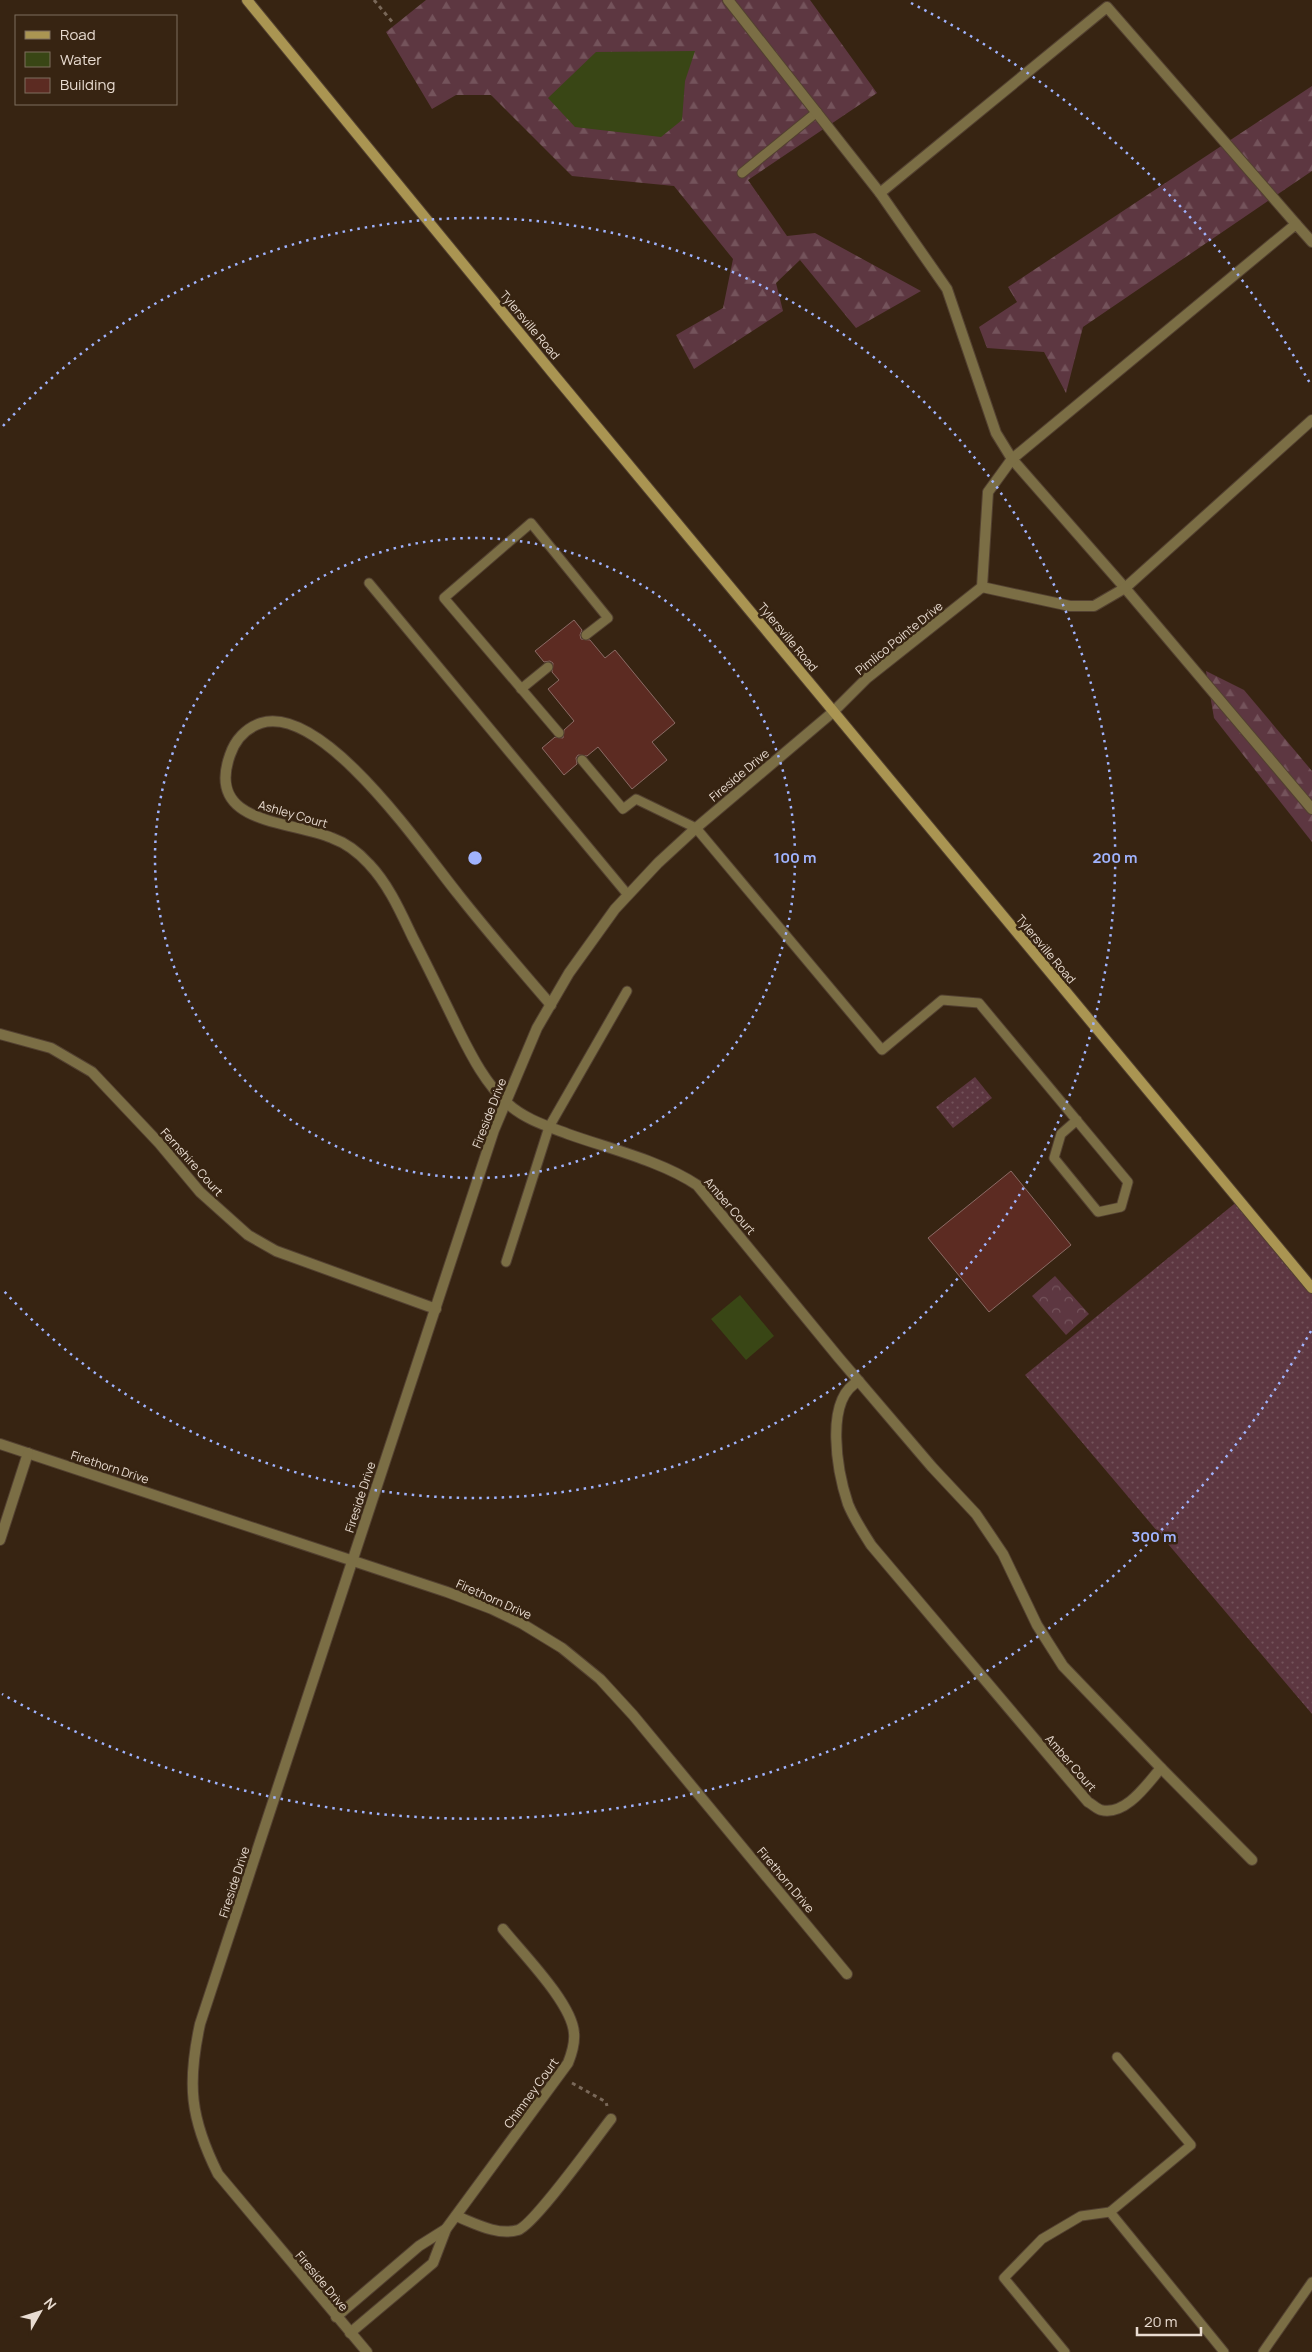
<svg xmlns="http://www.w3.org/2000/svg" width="1312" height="2352" viewBox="0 0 1312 2352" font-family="Manrope,sans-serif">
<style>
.grass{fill:url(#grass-dots)}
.forest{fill:url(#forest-firs)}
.park{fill:url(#park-crowns)}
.water{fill:#394615}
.building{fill:#5c2b22;stroke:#8b6b65}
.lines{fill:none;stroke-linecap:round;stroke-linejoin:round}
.service-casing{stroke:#534131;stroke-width:11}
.minor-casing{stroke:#534131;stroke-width:12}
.secondary-casing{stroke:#534131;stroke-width:12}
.path{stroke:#796859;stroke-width:3;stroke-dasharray:4 4;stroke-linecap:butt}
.service{stroke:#7b6e45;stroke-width:9}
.minor{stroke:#7b6e45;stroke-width:10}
.secondary{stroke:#aa9552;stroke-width:10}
.ring{fill:none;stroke:#a0b3fd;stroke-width:2.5;stroke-dasharray:2.5 5}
.labels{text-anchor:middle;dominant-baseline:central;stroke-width:5;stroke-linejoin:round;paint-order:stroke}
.street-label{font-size:12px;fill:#e9dcd1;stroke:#372412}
.centre{fill:#a0b3fd;stroke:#372412;stroke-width:2.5}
.ring-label{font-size:15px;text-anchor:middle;font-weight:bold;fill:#a0b3fd;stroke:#372412;stroke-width:5;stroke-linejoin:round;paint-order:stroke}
</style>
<defs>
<pattern id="grass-dots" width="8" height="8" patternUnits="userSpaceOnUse" patternTransform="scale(1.25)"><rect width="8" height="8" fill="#5d3741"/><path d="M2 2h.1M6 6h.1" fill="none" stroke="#74535b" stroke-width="1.8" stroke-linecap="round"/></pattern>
<pattern id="forest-firs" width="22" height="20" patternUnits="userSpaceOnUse" patternTransform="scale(1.25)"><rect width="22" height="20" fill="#5d3741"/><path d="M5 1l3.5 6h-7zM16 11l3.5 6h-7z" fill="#74535b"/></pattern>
<pattern id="park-crowns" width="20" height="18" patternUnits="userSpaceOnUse" patternTransform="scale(1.25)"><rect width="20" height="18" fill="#5d3741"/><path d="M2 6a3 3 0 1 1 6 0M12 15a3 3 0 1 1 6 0" fill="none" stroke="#74535b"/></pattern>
</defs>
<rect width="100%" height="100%" fill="#372412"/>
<g class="grass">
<path d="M975 1077 992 1098 953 1128 936 1107Z"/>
<path d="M1239 1200 1312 1288V1714L1025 1375Z"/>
</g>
<g class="forest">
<path d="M426 0H810L877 93 748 180 787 236 815 233 921 291 856 328 800 260 776 283 783 311 694 369 676 335 723 308 733 259 674 186 572 176 491 95H456L432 109 386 32Z"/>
<path d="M1312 86V171L1083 327 1066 393 1044 352 987 348 979 327 1017 302 1008 287Z"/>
<path d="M1206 671 1244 690 1312 771V842L1214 718Z"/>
</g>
<path class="park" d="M1055 1276 1089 1314 1066 1335 1032 1296Z"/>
<g class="water">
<path d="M695 51 685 81 682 120 661 137 575 127 548 98 596 52Z"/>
<path d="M740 1295 774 1336 746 1360 711 1319Z"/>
</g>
<g class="building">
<path d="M574 620 582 630 580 635 581 639 590 640 605 658 615 650 675 723 652 742 667 760 632 789 598 747 587 756 578 755 576 758 577 764 564 775 542 748 555 737 563 738 564 730 574 721 548 689 559 680 552 672 553 663 550 661 544 662 535 651Z"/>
<path d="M1011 1171 1071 1245 989 1312 928 1238Z"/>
</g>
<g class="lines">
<g class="service-casing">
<g id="service">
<path d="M742 173 817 112"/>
<path d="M369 583 628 895"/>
<path d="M521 689 548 667"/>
<path d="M559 733 444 598 531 523 608 618 586 635"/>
<path d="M582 760 623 809 636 799 696 828 882 1050 942 1000 979 1003 1128 1182 1121 1207 1098 1212 1054 1158 1061 1134 1077 1120"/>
<path d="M506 1262 549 1127 627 991"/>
<path d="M1117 2057 1191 2145 1110 2212 1224 2352"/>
<path d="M1065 2352 1004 2278 1042 2239 1081 2216 1110 2212"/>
<path d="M1263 2352 1312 2282"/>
</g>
</g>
<g class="minor-casing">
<g id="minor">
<path d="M728 0 880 193"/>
<path d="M1296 224 1107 7 880 193 947 289 996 433 1012 459 1125 588 1312 809"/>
<path d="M982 587 1070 606H1094L1125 588 1312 420"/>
<path d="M551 1005C519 968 488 932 458 894 423 851 324 704 261 723 246 728 235 740 230 755 205 825 289 820 332 838 346 843 359 853 369 864 389 885 401 913 413 938 429 969 444 1000 459 1031 472 1057 486 1084 507 1103 524 1119 547 1126 568 1134 610 1149 661 1161 697 1185L839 1358 932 1467 976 1514 1003 1554 1037 1625 1063 1666 1161 1768C1147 1784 1126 1816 1101 1810 1097 1809 1092 1804 1088 1802L871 1545C863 1532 854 1519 848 1504 838 1474 823 1399 859 1381"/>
<path d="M0 1034 51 1048 92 1072 159 1143 200 1192 248 1235 276 1251 436 1309"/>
<path d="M0 1444 447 1592 492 1609 521 1623 562 1648 600 1679 633 1715 847 1974"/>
<path d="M0 1540 28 1453"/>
<path d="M1161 1768 1252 1860"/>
<path d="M456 2216C474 2223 497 2236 518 2230 534 2225 596 2138 611 2119"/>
<path d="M336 2317 419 2246 446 2229"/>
<path d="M350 2333 433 2263 446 2229 568 2063C572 2053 575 2043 574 2033 572 2003 522 1953 503 1929"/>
<path d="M367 2352 218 2174C190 2118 187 2084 200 2024L494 1130 537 1028 569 973 615 909 658 863 696 828 833 712 867 678 982 587 988 492 1012 459 1296 224 1312 242"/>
</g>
</g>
<g class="secondary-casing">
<path id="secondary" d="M247 0 555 376 1312 1288"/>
</g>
<g class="path">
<path d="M374 0 394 24"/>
<path d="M572 2083 606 2102 607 2106"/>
</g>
<use href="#service" class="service"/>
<use href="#minor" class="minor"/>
<use href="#secondary" class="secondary"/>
</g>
<g class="ring">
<circle cx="475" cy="858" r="320"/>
<path d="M3 426A640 640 0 1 1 3 1290"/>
<path d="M1311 1331A960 960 0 0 1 2 1694M911 3A960 960 0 0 1 1311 385"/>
</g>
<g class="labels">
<g class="street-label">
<text transform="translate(530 325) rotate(50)">Tylersville Road</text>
<text transform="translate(788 637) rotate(50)">Tylersville Road</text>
<text transform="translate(899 638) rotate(-39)">Pimlico Pointe Drive</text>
<text transform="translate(739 775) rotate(-40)">Fireside Drive</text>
<text transform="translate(293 814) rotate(16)">Ashley Court</text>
<text transform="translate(1046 949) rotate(50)">Tylersville Road</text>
<text transform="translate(489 1113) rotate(-69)">Fireside Drive</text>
<text transform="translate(192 1162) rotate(48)">Fernshire Court</text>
<text transform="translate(730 1206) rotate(49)">Amber Court</text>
<text transform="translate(110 1467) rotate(18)">Firethorn Drive</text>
<text transform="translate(360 1497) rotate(-72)">Fireside Drive</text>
<text transform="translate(494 1599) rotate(24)">Firethorn Drive</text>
<text transform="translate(1071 1763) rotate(49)">Amber Court</text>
<text transform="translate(786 1880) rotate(50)">Firethorn Drive</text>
<text transform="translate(234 1882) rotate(-72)">Fireside Drive</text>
<text transform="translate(531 2093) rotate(-54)">Chimney Court</text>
<text transform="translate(322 2281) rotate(50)">Fireside Drive</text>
</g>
</g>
<circle cx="475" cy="858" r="8" class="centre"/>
<g class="ring-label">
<text x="795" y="863">100 m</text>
<text x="1115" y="863">200 m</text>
<text x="1154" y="1542">300 m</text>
</g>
<rect x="15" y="15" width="162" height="90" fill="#372412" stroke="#7e6e5e"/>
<rect x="25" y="31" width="25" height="8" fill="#aa9552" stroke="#7e6e5e"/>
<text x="60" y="40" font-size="15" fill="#e9dcd1">Road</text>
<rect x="25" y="52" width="25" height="15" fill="#394615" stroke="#7e6e5e"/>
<text x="60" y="65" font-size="15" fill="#e9dcd1">Water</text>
<rect x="25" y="78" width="25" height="15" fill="#5c2b22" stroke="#7e6e5e"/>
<text x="60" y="90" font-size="15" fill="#e9dcd1">Building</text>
<g transform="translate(40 2312) rotate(51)" stroke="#372412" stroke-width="4" paint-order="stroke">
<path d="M0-4L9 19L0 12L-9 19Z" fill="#e9dcd1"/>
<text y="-8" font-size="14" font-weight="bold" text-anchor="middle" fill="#e9dcd1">N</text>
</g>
<path d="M1137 2327v8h64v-8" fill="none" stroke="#e9dcd1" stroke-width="2.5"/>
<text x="1144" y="2327" font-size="15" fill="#e9dcd1" stroke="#372412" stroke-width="4" paint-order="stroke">20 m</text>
</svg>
